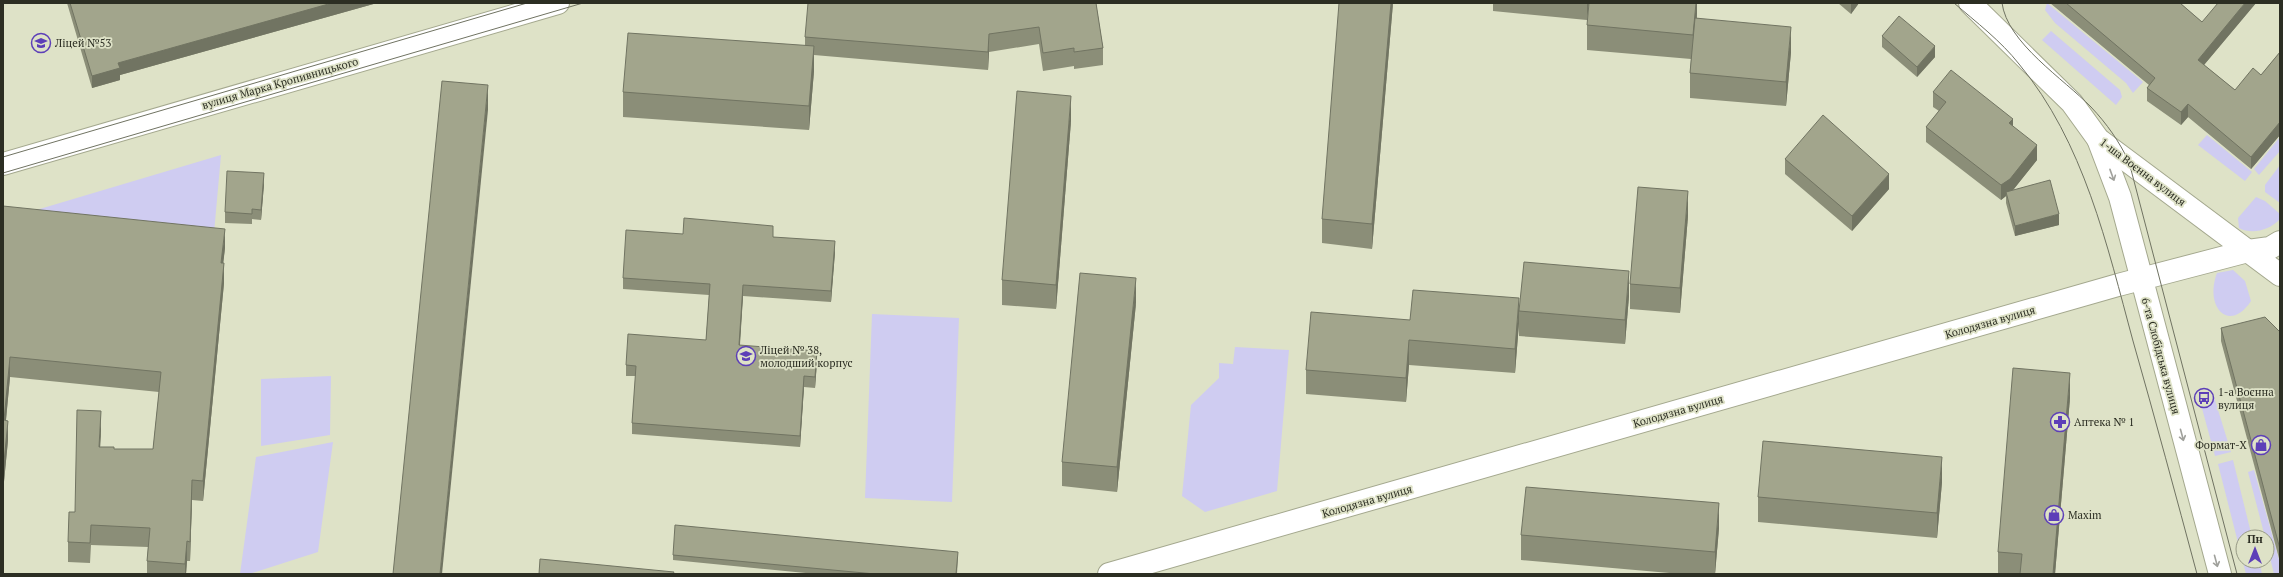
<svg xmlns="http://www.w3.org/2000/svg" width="2283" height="577" viewBox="0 0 2283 577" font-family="'PT Serif',serif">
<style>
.green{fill:#cfccf1}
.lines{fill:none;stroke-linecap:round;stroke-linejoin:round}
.minor-casing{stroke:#a4a88e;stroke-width:24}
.minor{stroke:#fff;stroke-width:22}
.tram{stroke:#707362;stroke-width:1}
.wall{fill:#8b8e78}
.shaded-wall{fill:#717462}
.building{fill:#a2a58c;stroke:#717462}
.oneway{stroke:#a0a19c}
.labels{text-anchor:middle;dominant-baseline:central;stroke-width:3.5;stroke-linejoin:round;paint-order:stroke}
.poi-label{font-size:11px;fill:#2c2e23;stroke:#dee2c7;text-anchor:start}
.street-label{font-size:11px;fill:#2c2e23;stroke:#dee2c7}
</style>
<rect width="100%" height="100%" fill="#dee2c7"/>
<g class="green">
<path d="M2047 3 2143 82 2133 93 2126 83 2055 23 2045 10Z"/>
<path d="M2051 31 2120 90 2122 97 2116 105 2042 40Z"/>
<path d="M2207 135 2252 172 2245 181 2198 145Z"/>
<path d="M2280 137V151L2259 175 2254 169Z"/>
<path d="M221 155 214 233 33 211Z"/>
<path d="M2280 165V203L2265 192V185Z"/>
<path d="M2256 197 2265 201 2280 214V219C2270 230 2252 235 2239 228L2238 218Z"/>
<path d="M2233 270 2245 281 2251 301C2229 334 2204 307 2217 273Z"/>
<path d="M872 314 959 318 952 502 865 498Z"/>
<path d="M1235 347 1289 350 1277 491 1205 512 1182 496 1191 405 1219 378V363L1233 364Z"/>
<path d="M331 376 330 435 261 446V379Z"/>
<path d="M2214 397 2231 452 2215 456 2200 401Z"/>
<path d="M333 442 318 552 249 574H240L256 457Z"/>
<path d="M2233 460 2252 537H2243V561H2259L2262 574H2246L2218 464Z"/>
<path d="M2254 470 2280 563V574H2274L2267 546V537H2265L2248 472Z"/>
</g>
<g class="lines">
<g class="minor-casing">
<g id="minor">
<path d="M1970 3 2072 103 2098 139 2280 275"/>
<path d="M2098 139 2120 197 2220 574"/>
<path d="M3 164 558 3"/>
<path d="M1109 574 2118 285 2248 251 2270 248 2280 242"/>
</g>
</g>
<use href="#minor" class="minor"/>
<g class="tram">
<path d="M1954 3C1976 22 2001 41 2019 64 2084 142 2107 245 2133 341 2155 418 2176 496 2197 574"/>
<path d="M2002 3C2007 43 2064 79 2091 107 2107 124 2119 141 2129 162L2237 574"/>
<path d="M3 157 527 3"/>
<path d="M3 173 583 3"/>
</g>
</g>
<g class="wall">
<path d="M67 3H377L120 75V80L92 88Z"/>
<path d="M1096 3 1103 48V65L1074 69V66L1043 71 1039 44 989 52 988 70 814 55V71L809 130 623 117V92L805 46V37Z"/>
<path d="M1393 3 1372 249 1322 243V219Z"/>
<path d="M1493 3H1589L1587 20 1493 11Z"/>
<path d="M1697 3V18L1791 52 1786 106 1690 98V73L1691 59 1587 50V25Z"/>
<path d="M1838 3H1859L1851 14Z"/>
<path d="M2050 3H2180L2202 22 2256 3 2204 65 2235 90 2261 75 2280 52V135L2251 169 2188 117 2181 125 2147 101V88L2149 85Z"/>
<path d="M1882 36 1935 57 1917 77 1882 47Z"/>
<path d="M1933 92 2013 126 2037 160 2012 191 2059 225 2015 236 2006 203V196L2001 200 1926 142V127L1939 111 1933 107Z"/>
<path d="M1071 121 1056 309 1002 305V280Z"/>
<path d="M1785 159 1889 189 1852 231 1785 174Z"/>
<path d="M264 184 261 220 252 219V224L225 223V212Z"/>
<path d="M3 209 225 248 223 263 224 283 203 501 192 500 190 561H187L186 574H147V561L148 547 91 545 90 563 68 562V542L75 512 101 431 100 447 114 449H153L159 392 10 377 6 420 8 440 3 492Z"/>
<path d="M1688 216 1680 313 1630 309V284Z"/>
<path d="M683 234 773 237 835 252 831 302 743 296 740 345 817 362 815 388 804 387 800 447 632 434V423L636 376H626V365L706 340 709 295 623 289V278Z"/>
<path d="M1629 296 1625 344 1519 336V311Z"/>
<path d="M1136 303 1117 492 1062 486V462Z"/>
<path d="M1410 320 1519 323 1515 373 1409 365 1406 402 1306 394V370Z"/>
<path d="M2221 328 2280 332V562L2221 341Z"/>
<path d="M2070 398 2055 574H1998V552Z"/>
<path d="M1942 482 1937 538 1758 522V497Z"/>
<path d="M1719 528 1715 574H1681L1521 560V535Z"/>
<path d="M673 555 958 558 957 574H816L673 560Z"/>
</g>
<g class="shaded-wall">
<path d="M332 3H377L120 75V80L92 88V76L118 63Z"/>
<path d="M1391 3H1393L1372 249V224Z"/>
<path d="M1587 3H1589L1587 20Z"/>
<path d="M1696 3H1697V13L1693 59V35Z"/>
<path d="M1851 3H1859L1851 14Z"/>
<path d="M2245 3H2256L2198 72V60Z"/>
<path d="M1791 27V52L1786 106V82Z"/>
<path d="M989 34V52L988 70V52Z"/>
<path d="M814 46V71L809 130V106Z"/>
<path d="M1935 46V57L1917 77V67Z"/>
<path d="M488 85V110L442 574H440Z"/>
<path d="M1071 96V121L1056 309V285Z"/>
<path d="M2188 104V117L2181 125V112Z"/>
<path d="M2013 119V134L2009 123Z"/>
<path d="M2280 122V135L2251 169V157Z"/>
<path d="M2037 145V160L2010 194 2006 192V196L2001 200V185Z"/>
<path d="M264 173V184L261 220V210Z"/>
<path d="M1889 174V189L1852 231V216Z"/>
<path d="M1688 191V216L1680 313V288Z"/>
<path d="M2059 214V225L2015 236V226Z"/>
<path d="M225 229V248L221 283V263Z"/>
<path d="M835 241V252L831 302V291Z"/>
<path d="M224 263V283L203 501V481Z"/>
<path d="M1629 271V296L1625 344V320Z"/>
<path d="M1136 278V303L1117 492V467Z"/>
<path d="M743 285V296L739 356V345Z"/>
<path d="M1519 298V323L1515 373V349Z"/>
<path d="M1409 340V365L1406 402V378Z"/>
<path d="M817 351V362L815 388V377Z"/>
<path d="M10 357V377L4 440V420Z"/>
<path d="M2070 373V398L2055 574H2053Z"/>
<path d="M804 376V387L800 447V436Z"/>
<path d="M101 411V431L99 467V447Z"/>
<path d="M8 421V440L3 492V472Z"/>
<path d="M1942 457V482L1937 538V513Z"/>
<path d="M192 480V500L190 561V542Z"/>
<path d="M1719 503V528L1715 574V552Z"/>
<path d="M187 541V561L186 574H185V564Z"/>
</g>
<g class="building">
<path d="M70 3H332L118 63 120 68 92 76Z"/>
<path d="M808 3H1096L1103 48 1074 52V48L1043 53 1039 27 989 34 988 52 805 37Z"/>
<path d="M1339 3H1391L1372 224 1322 219Z"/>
<path d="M1589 3H1696L1693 35 1587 25Z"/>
<path d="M2066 3H2180L2202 22 2218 3H2245L2198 60 2235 90 2253 68 2261 75 2280 52V122L2251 157 2188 104 2181 112 2147 88 2155 78Z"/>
<path d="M1899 16 1935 46 1917 67 1882 36Z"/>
<path d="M1695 18 1791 27 1786 82 1690 73Z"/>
<path d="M628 33 814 46 809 106 623 92Z"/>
<path d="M1951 70 2013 119 2009 123 2037 145 2010 179 2001 185 1926 127 1946 102 1933 92Z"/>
<path d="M442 81 488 85 440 574H393Z"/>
<path d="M1017 91 1071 96 1056 285 1002 280Z"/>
<path d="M1823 115 1889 174 1852 216 1785 159Z"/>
<path d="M227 171 264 173 261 210 252 209V214L225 212Z"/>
<path d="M2050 180 2059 214 2015 226 2006 192Z"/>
<path d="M1638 187 1688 191 1680 288 1630 284Z"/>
<path d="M3 206 225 229 221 263H224L203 481 192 480 190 542 187 541 185 564 147 561 150 528 91 525 90 543 68 542 69 512H75L77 410 101 411 99 447H114V449H153L161 372 10 357 4 420 8 421 3 472Z"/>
<path d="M684 218 773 226V237L835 241 831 291 743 285 739 345 817 351 815 377 804 376 800 436 632 423 636 366 626 365 628 334 706 340 710 284 623 278 626 230 683 234Z"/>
<path d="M1524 262 1629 271 1625 320 1519 311Z"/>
<path d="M1080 273 1136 278 1117 467 1062 462Z"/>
<path d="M1413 290 1519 298 1515 349 1409 340 1406 378 1306 370 1311 312 1410 320Z"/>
<path d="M2265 317 2280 332V549L2221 328Z"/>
<path d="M2013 368 2070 373 2053 574H2020L2022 554 1998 552Z"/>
<path d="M1763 441 1942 457 1937 513 1758 497Z"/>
<path d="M1526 487 1719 503 1715 552 1521 535Z"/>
<path d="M675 525 958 552 956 574H875L673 555Z"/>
<path d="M540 559 674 572 673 574H539Z"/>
</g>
<defs><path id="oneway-shaft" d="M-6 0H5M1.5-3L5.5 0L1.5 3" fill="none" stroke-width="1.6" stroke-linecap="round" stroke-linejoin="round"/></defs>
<g class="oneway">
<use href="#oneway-shaft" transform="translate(2112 175) rotate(70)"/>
<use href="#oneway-shaft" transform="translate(2182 435) rotate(75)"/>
<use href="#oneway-shaft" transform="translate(2216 561) rotate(75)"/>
</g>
<defs>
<g id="school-ring" transform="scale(1)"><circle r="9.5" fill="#dee2c7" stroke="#5d3fb8" stroke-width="1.5"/><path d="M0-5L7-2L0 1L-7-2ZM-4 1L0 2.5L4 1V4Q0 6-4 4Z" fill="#5d3fb8"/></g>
<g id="bus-ring" transform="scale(1)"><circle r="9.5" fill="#dee2c7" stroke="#5d3fb8" stroke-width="1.5"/><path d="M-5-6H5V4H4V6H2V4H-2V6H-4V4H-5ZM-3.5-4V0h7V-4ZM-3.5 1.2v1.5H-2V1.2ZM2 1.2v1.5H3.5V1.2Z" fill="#5d3fb8"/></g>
<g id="pharmacy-ring" transform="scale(1)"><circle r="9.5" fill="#dee2c7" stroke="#5d3fb8" stroke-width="1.5"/><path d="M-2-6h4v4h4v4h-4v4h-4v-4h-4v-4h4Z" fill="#5d3fb8"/></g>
<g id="shop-ring" transform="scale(1)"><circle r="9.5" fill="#dee2c7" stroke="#5d3fb8" stroke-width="1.5"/><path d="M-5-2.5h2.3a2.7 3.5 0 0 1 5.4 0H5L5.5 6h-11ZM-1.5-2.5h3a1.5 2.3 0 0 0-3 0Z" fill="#5d3fb8"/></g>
</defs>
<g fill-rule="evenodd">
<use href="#school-ring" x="41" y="43"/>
<use href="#school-ring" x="746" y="356"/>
<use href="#bus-ring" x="2204" y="398"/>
<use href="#pharmacy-ring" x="2060" y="422"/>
<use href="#shop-ring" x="2261" y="445"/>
<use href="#shop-ring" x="2054" y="515"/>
</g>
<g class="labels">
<g class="poi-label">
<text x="55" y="43">Ліцей №53</text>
<text x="760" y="350">Ліцей № 38,<tspan x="760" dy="13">молодший корпус</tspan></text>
<text x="2218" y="392">1-а Воєнна<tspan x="2218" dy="13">вулиця</tspan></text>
<text x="2074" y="422">Аптека № 1</text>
<text x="2247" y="445" text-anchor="end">Формат-X</text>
<text x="2068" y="515">Maxim</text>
</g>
<g class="street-label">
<text transform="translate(280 83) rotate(-16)">вулиця Марка Кропивницького</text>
<text transform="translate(2143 172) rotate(37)">1-ша Воєнна вулиця</text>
<text transform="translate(1990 322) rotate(-16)">Колодязна вулиця</text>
<text transform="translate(2161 356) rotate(75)">6-та Слобідська вулиця</text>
<text transform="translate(1678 411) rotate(-16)">Колодязна вулиця</text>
<text transform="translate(1367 501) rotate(-16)">Колодязна вулиця</text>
</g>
</g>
<rect width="2283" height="577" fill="none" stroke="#2c2e23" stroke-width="8"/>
<g transform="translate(2255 549)"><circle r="19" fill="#dee2c7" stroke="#979a85"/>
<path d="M0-3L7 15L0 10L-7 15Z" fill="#5d3fb8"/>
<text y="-6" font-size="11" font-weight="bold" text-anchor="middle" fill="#2c2e23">Пн</text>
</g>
</svg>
